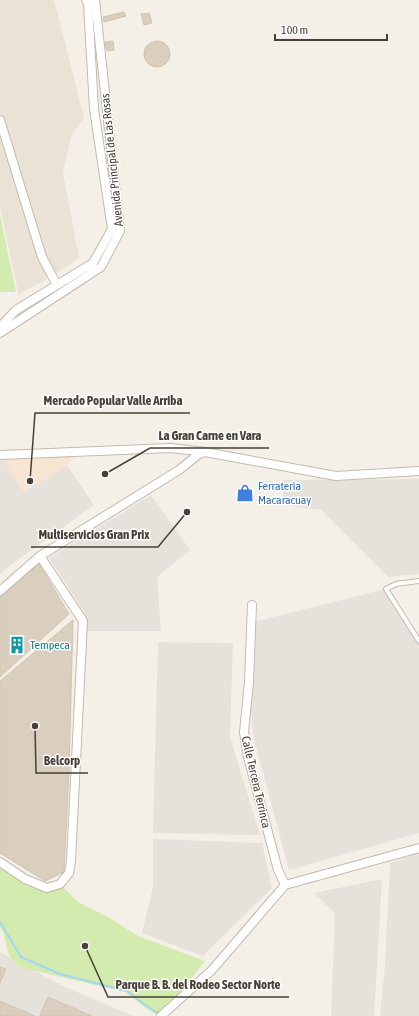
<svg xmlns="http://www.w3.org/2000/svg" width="419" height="1016" viewBox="0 0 419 1016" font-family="'Asap Condensed',sans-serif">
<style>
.residential{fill:#e9e2d5}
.commercial{fill:#f7e5d2}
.industrial{fill:#e7e1dc}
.green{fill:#d3ebae}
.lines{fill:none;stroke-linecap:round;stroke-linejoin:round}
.stream{stroke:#a1d6f4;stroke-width:2}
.building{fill:#dacebf;stroke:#d2c3af}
.service-casing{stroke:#c4baac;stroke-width:6}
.minor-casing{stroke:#c4baac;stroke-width:10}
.service{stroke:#fff;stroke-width:4}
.minor{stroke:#fff;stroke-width:8}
.labels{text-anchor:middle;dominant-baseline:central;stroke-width:3;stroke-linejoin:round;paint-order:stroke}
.street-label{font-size:12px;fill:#484036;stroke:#fff}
.shop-label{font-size:12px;fill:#366cbe;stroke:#fff;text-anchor:start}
.culture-label{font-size:12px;fill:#0d838f;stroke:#fff;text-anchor:start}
.leader{fill:none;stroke:#484036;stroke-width:1.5}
.callout-dot{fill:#484036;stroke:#fff;stroke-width:1.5}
.callout-label{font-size:13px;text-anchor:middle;font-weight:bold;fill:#484036;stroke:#fff;stroke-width:3;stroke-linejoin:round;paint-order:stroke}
</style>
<rect width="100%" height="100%" fill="#f4f0e7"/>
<path class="residential" d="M0 0H54L84 118 71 135 63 173 79 258 52 276 21 293 19 296 0 207Z"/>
<path class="commercial" d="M78 452 64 469 24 494 3 460Z"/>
<g class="industrial">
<path d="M3 460 24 493 67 465 94 505 12 564 0 574V462Z"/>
<path d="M419 479V574L388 577 321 510 283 505 284 480Z"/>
<path d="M151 495 190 550 157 577 161 631H87L85 613 49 558Z"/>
<path d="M385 589 419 645V833L289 870 253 735 249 682 253 622Z"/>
<path d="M158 642 233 643 230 737 260 835 153 833Z"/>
<path d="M153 839 262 843 272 888 203 956 142 933 153 887Z"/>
<path d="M419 852V1016H380L385 965 390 863Z"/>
<path d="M382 879 374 1016H331L335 914 314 893Z"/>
<path d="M0 952 65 987 134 1016H0Z"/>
</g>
<g class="green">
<path d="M0 215 16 292H0Z"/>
<path d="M0 861 47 888 60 884 78 902 108 917 138 936 205 961 161 1016H158L146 1008 125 992 19 967 9 955 3 932 0 927Z"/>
</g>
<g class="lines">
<path class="stream" d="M0 922 21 957 60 974 127 991 148 1007 160 1014"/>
</g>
<g class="building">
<path d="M124 12 126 16 104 22 103 17Z"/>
<path d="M149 13 152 23 144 25 141 14Z"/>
<circle cx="157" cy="54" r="13"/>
<path d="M113 41 114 50 107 51 105 42Z"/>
<path d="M39 564 69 614 0 677V597Z"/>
<path d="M73 620 69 770 64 872 45 881 0 853V681Z"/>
<path d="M0 967 6 969 0 983Z"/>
<path d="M48 997 92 1016H40Z"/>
<path d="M0 1001 35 1016H0Z"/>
</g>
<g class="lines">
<g class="service-casing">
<path id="service" d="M419 581 396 584 386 589 419 641"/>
</g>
<g class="minor-casing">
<g id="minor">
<path d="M0 120 42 257 57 285"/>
<path d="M0 327 16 310 93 263 112 229 94 109 88 4 86 0"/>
<path d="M0 333 101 267 120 231 95 0"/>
<path d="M0 455 171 448 205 452 336 476 419 471"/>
<path d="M0 591 40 556 179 470 199 454 205 452"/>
<path d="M252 605 249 682 244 732 248 757 278 870 285 885"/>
<path d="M0 862 25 879 47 888 60 884 69 873 71 861 83 621 40 556"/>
<path d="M161 1016 212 970 285 885 419 848"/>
</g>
</g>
<use href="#service" class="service"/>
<use href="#minor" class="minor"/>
</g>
<defs>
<g id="shop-bare" transform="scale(1.38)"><path d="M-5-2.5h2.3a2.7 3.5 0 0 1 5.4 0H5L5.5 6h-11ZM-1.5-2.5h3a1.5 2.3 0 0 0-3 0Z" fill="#3f7fe0" stroke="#fff" stroke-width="2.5" paint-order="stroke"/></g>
<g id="building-bare" transform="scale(1.38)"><path d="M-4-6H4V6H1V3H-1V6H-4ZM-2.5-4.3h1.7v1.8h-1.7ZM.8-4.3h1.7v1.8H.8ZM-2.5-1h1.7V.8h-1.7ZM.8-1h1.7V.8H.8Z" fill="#0f9aa8" stroke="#fff" stroke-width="2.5" paint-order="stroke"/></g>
</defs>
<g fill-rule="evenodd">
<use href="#shop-bare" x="245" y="493"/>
<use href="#building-bare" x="17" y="645"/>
</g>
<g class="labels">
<g class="street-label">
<text transform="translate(112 160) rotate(-96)">Avenida Principal de Las Rosas</text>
<text transform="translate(256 782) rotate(77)">Calle Tercera Terrinca</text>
</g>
<g class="shop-label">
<text x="258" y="486">Ferrateria<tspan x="258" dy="14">Macaracuay</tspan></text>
</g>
<g class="culture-label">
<text x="30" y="645">Tempeca</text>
</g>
</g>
<path class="leader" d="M30 481L35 413H190M105 474L150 448H269M187 512L158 547H31M35 726L36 773H88M85 946L108 997H289"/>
<g class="callout-dot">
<circle cx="30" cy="481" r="4"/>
<circle cx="105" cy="474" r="4"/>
<circle cx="187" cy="512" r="4"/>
<circle cx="35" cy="726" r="4"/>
<circle cx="85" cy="946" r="4"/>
</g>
<g class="callout-label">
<text x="113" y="405">Mercado Popular Valle Arriba</text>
<text x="210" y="440">La Gran Carne en Vara</text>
<text x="94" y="539">Multiservicios Gran Prix</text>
<text x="62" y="765">Belcorp</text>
<text x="198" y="989">Parque B. B. del Rodeo Sector Norte</text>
</g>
<path d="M275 34v6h112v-6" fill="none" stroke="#484036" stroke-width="2"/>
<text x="281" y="34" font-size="12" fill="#484036" stroke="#ffffff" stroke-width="3" paint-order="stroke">100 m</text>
</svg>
